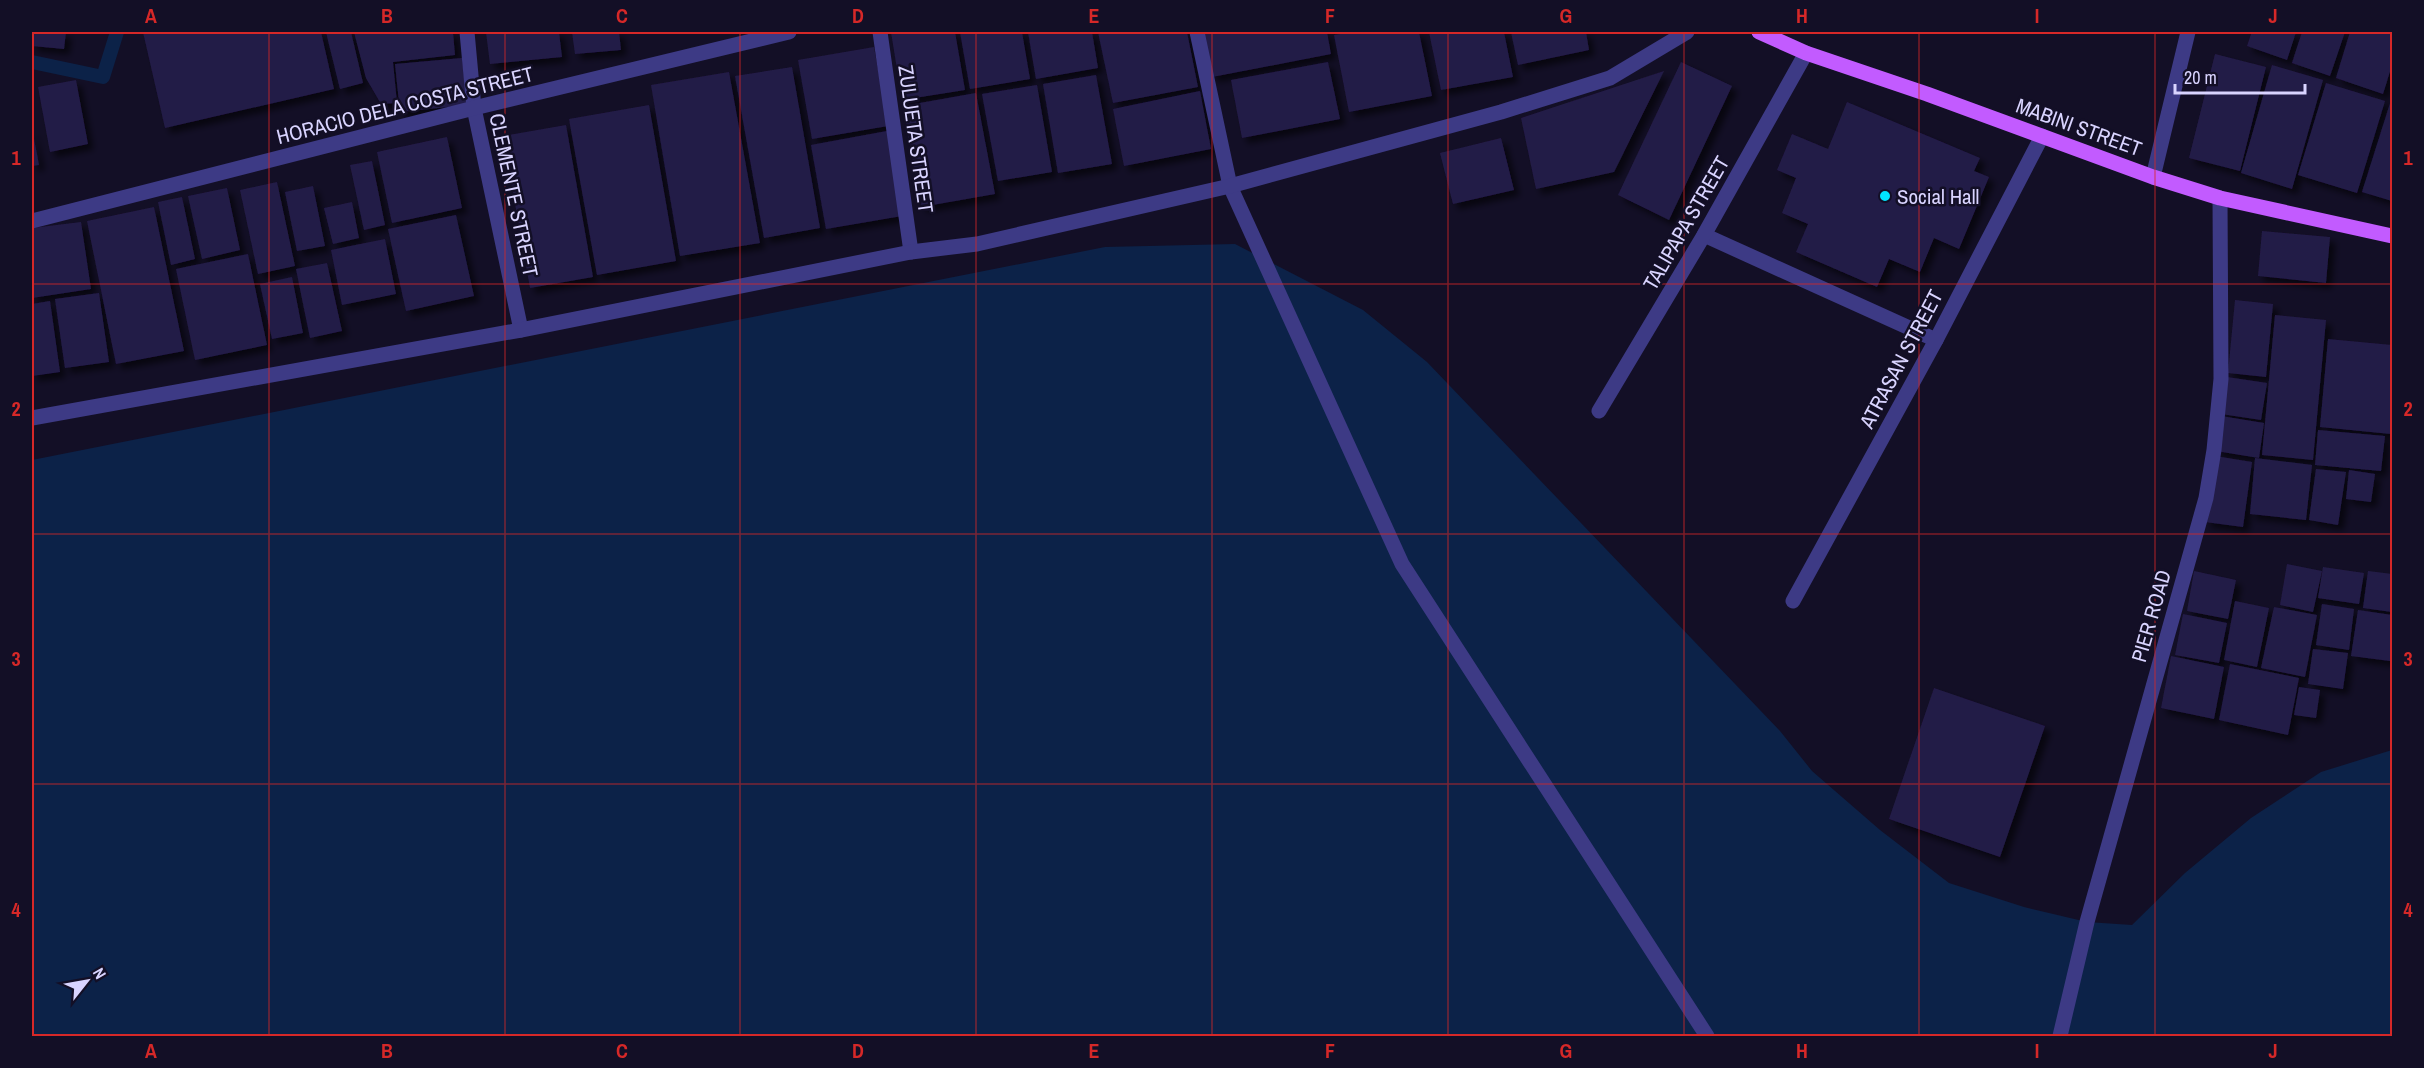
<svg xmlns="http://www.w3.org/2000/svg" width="2424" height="1068" viewBox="0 0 2424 1068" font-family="'Archivo Narrow',sans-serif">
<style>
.water{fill:#0c2248}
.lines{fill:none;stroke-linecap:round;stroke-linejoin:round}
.stream{stroke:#0c2248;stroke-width:14}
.building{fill:#241b47;filter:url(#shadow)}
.minor{stroke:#3d3a85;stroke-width:15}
.major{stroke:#c25bff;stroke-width:15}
.grid{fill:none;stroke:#d62828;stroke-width:1.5;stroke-opacity:0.55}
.poi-dot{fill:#00e5ff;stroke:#130f26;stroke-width:2}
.labels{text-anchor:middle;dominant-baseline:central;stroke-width:5;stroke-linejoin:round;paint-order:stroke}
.street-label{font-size:21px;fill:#d9d4ff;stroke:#130f26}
.poi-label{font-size:21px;fill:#d9d4ff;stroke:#130f26;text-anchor:start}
.neatline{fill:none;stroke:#d62828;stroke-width:2}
.grid-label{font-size:20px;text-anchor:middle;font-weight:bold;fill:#d62828}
</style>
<defs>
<filter id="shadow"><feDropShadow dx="5.5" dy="5.5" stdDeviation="3" flood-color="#0009"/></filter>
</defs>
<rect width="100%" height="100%" fill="#130f26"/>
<path class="water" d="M1235 244 1363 310 1427 362 1780 731 1812 771 1880 830 1949 883 2024 907 2087 922 2132 925 2185 873 2251 818 2321 772 2392 750V1036H32V460L1105 247Z"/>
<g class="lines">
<path class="stream" d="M32 62 103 77 117 32"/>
</g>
<g class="building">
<path d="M32 32H66L64 49 32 46Z"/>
<path d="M143 32H321L334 89 165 128Z"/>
<path d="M326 32H351L363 83 340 89Z"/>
<path d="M354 32H453L455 55 393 62 397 103 381 104 366 78Z"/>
<path d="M486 32H559L562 57 490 64Z"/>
<path d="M572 32H619L621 50 575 54Z"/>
<path d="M891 32H955L965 90 902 100Z"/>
<path d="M960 32H1022L1030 79 970 89Z"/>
<path d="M1028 32H1092L1098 68 1036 79Z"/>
<path d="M1098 32H1187L1198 87 1113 103Z"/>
<path d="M1203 32H1327L1331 54 1212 77Z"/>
<path d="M1353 32H1419L1432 96 1349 112 1334 35Z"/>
<path d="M1429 32H1504L1513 77 1441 90Z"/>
<path d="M1511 32H1586L1589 50 1518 65Z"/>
<path d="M2245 32H2296L2287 60 2247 46 2251 34Z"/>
<path d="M2302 32H2345L2330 76 2292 63Z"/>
<path d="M2350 32H2392V65L2383 94 2336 78Z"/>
<path d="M874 47 888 126 812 139 798 60Z"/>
<path d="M2215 54 2266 67 2240 171 2189 158Z"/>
<path d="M462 58 467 105 400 112 395 64Z"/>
<path d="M1328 62 1340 119 1242 138 1231 80Z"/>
<path d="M1681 62 1732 86 1669 220 1618 195Z"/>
<path d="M2272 65 2323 80 2292 189 2241 173Z"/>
<path d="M792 67 820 228 764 238 735 76Z"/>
<path d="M1664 71 1614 172 1536 189 1521 118Z"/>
<path d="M729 72 760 243 680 256 651 85Z"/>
<path d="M1096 75 1112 164 1058 173 1043 84Z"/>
<path d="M76 80 88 144 50 152 38 87Z"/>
<path d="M2326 83 2385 101 2357 193 2298 175Z"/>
<path d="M1037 85 1052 172 998 181 982 94Z"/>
<path d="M1200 91 1211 149 1124 166 1113 109Z"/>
<path d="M976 93 995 194 921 207 903 106Z"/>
<path d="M2392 97V201L2362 192Z"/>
<path d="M1847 102 1980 158 1974 171 1989 177 1959 249 1934 238 1920 272 1889 259 1877 287 1796 252 1808 224 1782 213 1796 178 1777 170 1792 134 1828 149Z"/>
<path d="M649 105 676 261 597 275 569 119Z"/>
<path d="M566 125 593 277 530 288 503 136Z"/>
<path d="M32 128 39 165 32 166Z"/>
<path d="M887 131 902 216 826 229 811 145Z"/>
<path d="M447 137 462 208 392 223 377 152Z"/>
<path d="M1501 138 1514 190 1453 204 1440 153Z"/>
<path d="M372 161 385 225 364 230 350 165Z"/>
<path d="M277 182 295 266 258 274 240 190Z"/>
<path d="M313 186 325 246 297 251 285 192Z"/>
<path d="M227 188 240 250 202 259 188 196Z"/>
<path d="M182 197 195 259 171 265 158 202Z"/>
<path d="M352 202 359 238 333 244 324 208Z"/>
<path d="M154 207 184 351 116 364 87 221Z"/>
<path d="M456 215 474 296 406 311 388 229Z"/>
<path d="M81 222 91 289 32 298V228Z"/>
<path d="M2262 231 2330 237 2326 283 2258 276Z"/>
<path d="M385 239 396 294 342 305 331 250Z"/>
<path d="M248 254 267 345 195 360 176 269Z"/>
<path d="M327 263 342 331 310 338 296 269Z"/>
<path d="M292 277 303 333 272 339 260 284Z"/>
<path d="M99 293 109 362 65 368 55 299Z"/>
<path d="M2235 300 2273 304 2266 377 2228 373Z"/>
<path d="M50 301 60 372 32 376V304Z"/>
<path d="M2275 315 2326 320 2313 460 2262 455Z"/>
<path d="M2328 339 2392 345 2391 434 2320 427Z"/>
<path d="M2227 377 2267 383 2261 420 2221 414Z"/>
<path d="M2221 416 2264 423 2259 458 2216 451Z"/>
<path d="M2318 430 2385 436 2381 471 2315 465Z"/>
<path d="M2215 456 2252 462 2243 527 2205 522Z"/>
<path d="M2255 458 2312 465 2306 520 2250 514Z"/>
<path d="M2316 469 2346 472 2338 525 2309 520Z"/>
<path d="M2349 470 2375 474 2371 502 2346 499Z"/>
<path d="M2287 564 2322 571 2313 612 2280 605Z"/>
<path d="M2323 567 2364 573 2359 604 2318 598Z"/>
<path d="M2194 571 2236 580 2228 619 2187 611Z"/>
<path d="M2368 571 2392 574V612L2363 608Z"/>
<path d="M2235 601 2269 608 2257 667 2224 660Z"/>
<path d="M2322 604 2354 609 2349 650 2316 645Z"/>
<path d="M2274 607 2317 615 2305 677 2261 668Z"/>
<path d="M2358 610 2392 615 2390 661 2351 656Z"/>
<path d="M2183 614 2227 623 2219 663 2175 655Z"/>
<path d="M2313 649 2348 653 2343 689 2308 684Z"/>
<path d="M2171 656 2224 667 2214 719 2161 708Z"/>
<path d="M2230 664 2299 678 2288 735 2219 720Z"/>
<path d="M2299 687 2320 690 2316 718 2294 715Z"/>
<path d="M1934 688 2045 726 2000 857 1889 819Z"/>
</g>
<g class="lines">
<g class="minor">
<path d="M467 32 474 108 521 330"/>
<path d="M880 32 911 252"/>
<path d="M1197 32 1230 186 1402 564 1707 1036"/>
<path d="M2153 177 2188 32"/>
<path d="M32 221 474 108 789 32"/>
<path d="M1704 235 1936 340"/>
<path d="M1599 411 1704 235 1806 53"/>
<path d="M32 418 521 330 911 252 977 244 1230 186 1501 112 1610 78 1687 32"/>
<path d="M1793 601 1936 340 2042 136"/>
<path d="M2060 1036 2087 922 2206 498 2214 450 2221 379 2220 198"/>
</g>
<path class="major" d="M1759 32 1806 53 1927 94 2153 177 2220 198 2392 236"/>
</g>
<path class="grid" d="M269 32V1036M505 32V1036M740 32V1036M976 32V1036M1212 32V1036M1448 32V1036M1684 32V1036M1919 32V1036M2155 32V1036M32 284H2392M32 534H2392M32 784H2392"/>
<circle class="poi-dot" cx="1885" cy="196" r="6"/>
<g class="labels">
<g class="street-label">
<text transform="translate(405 105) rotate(-14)">HORACIO DELA COSTA STREET</text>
<text transform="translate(2079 127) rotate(20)">MABINI STREET</text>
<text transform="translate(916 139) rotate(82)">ZULUETA STREET</text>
<text transform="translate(514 195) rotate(78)">CLEMENTE STREET</text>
<text transform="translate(1686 223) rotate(-60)">TALIPAPA STREET</text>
<text transform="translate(1901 359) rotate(-62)">ATRASAN STREET</text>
<text transform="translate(2151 616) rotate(-74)">PIER ROAD</text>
</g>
<g class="poi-label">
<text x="1897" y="196">Social Hall</text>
</g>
</g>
<rect width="2424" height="1068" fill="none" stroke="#130f26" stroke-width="66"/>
<g transform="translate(87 981) rotate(59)" stroke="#130f26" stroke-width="4.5" paint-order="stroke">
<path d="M0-4.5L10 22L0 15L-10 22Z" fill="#d9d4ff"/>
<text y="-9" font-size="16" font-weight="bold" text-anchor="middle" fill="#d9d4ff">N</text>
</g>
<path d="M2175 84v9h130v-9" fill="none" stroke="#d9d4ff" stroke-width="3"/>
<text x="2184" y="84" font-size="18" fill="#d9d4ff" stroke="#130f26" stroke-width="4.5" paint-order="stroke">20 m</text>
<rect x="33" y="33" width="2358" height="1002" class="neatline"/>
<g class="grid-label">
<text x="151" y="23">A</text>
<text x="387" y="23">B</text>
<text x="622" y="23">C</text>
<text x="858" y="23">D</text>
<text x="1094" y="23">E</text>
<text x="1330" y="23">F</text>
<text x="1566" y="23">G</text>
<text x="1802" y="23">H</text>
<text x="2037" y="23">I</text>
<text x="2273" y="23">J</text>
<text x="16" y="165">1</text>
<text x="2408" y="165">1</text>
<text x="16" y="416">2</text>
<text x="2408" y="416">2</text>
<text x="16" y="666">3</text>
<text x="2408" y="666">3</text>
<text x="16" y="917">4</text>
<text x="2408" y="917">4</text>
<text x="151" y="1058">A</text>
<text x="387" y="1058">B</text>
<text x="622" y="1058">C</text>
<text x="858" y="1058">D</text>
<text x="1094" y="1058">E</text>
<text x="1330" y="1058">F</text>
<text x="1566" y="1058">G</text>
<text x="1802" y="1058">H</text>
<text x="2037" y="1058">I</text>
<text x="2273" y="1058">J</text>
</g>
</svg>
